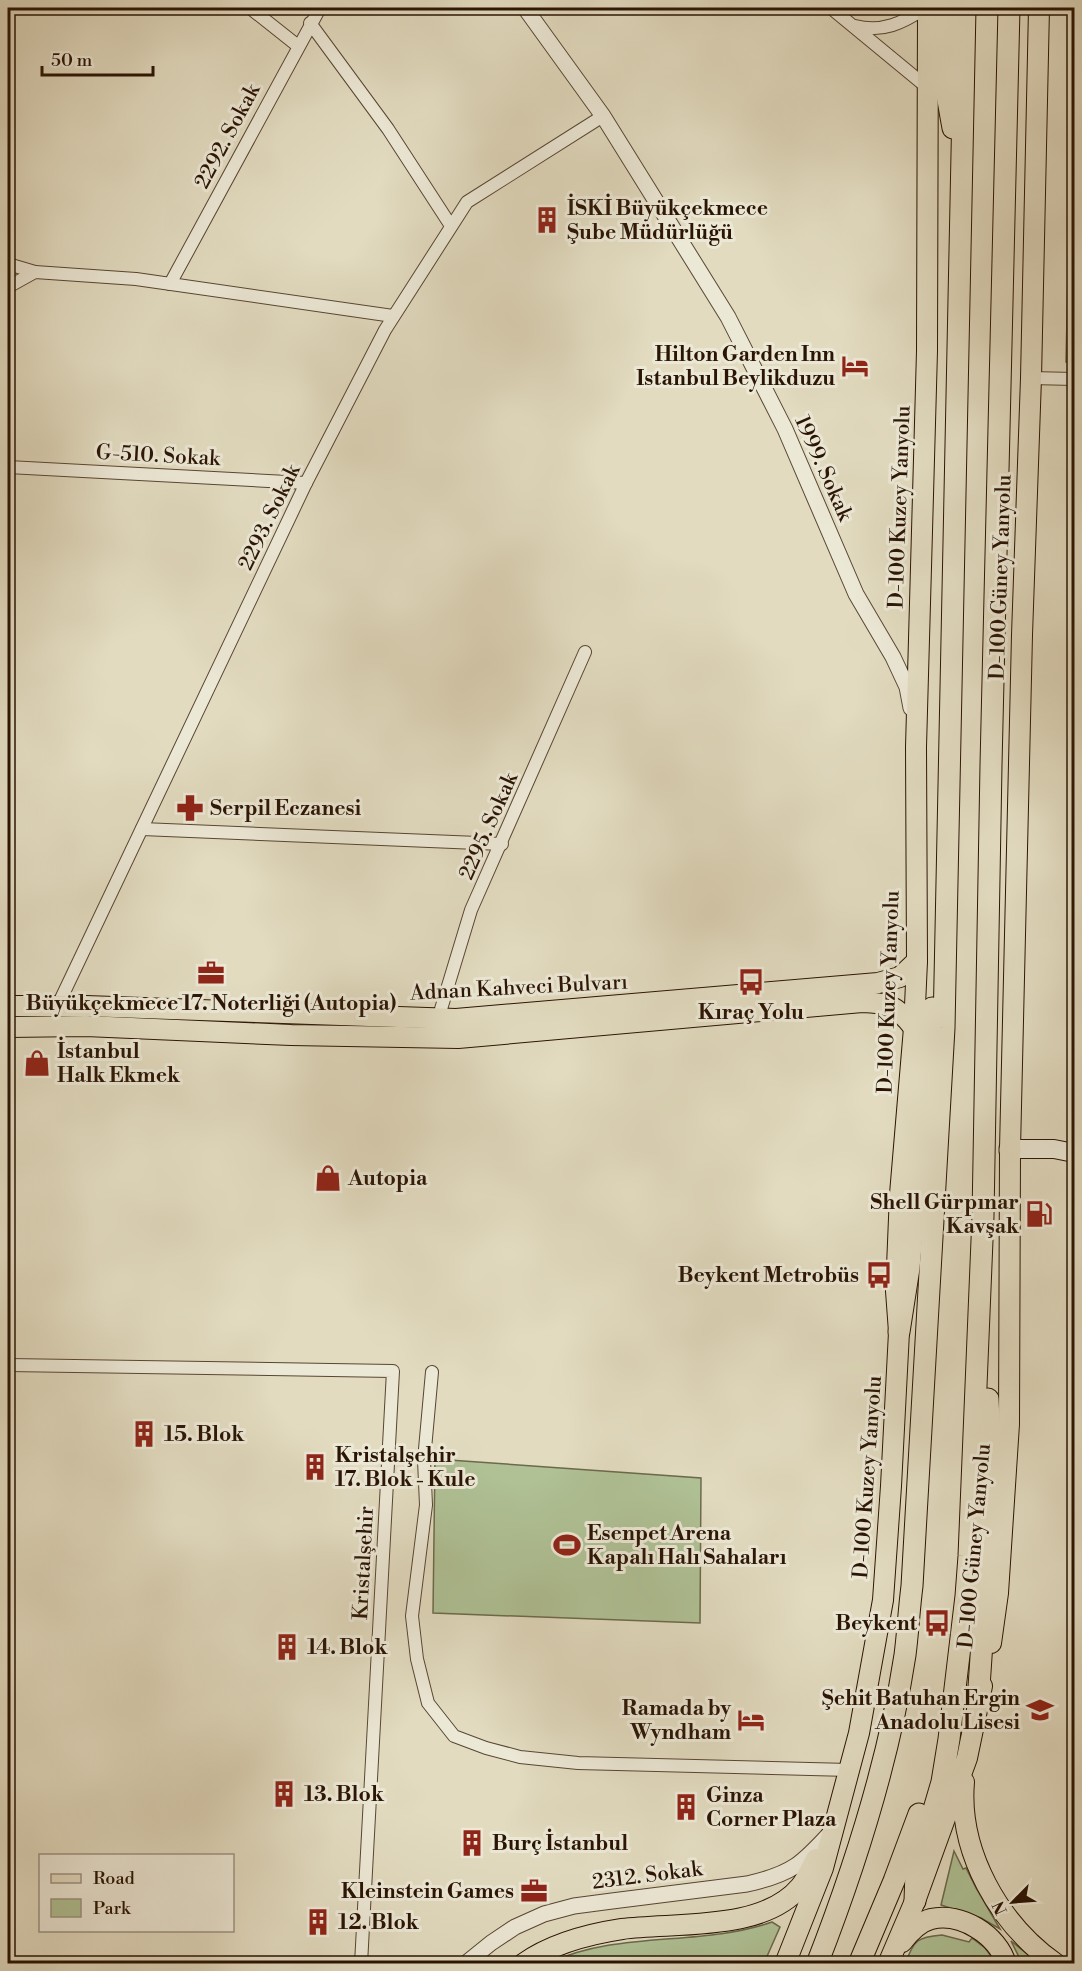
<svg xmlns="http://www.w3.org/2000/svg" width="1082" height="1971" font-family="'Libre Bodoni',serif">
<rect width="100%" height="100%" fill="#e2dbc0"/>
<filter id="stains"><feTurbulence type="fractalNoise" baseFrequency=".00333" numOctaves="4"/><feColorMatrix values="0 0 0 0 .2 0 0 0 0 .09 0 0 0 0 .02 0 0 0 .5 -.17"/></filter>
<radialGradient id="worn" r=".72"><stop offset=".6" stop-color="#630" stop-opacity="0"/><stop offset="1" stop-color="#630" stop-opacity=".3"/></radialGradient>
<!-- green -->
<g fill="#afc195" stroke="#6c6a4c" stroke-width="1.5">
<polygon points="1074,8 1074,362 1066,362"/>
<polygon points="435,1459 701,1478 700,1623 433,1613"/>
<polygon points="954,1851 963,1869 966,1868 976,1888 1000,1929 981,1918 941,1905"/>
<path d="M 772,1922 L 780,1927 L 764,1963 L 549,1963 C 619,1930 700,1947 772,1922 Z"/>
<path d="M 942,1935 L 969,1942 L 972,1938 L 985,1948 L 997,1964 L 905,1964 C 914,1940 917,1937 942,1935 Z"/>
<polygon points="1011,1941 1039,1963 1022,1963"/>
</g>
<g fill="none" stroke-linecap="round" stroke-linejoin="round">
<defs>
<g id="minor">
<polyline points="250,8 298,46"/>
<polyline points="831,8 928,88"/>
<polyline points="310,23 388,129 451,226"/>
<path d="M 855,26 C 882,33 903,23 925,8"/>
<polyline points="8,264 35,272"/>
<polyline points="170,284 320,8"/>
<polyline points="8,287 35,272 136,279 393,316"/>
<polyline points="1031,378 1074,379"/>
<polyline points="8,467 306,483"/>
<polyline points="142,829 502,844"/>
<polyline points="58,1005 306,483 385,330 467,202 603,116"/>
<polyline points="438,1019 471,910 585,652"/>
<polyline points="8,1365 393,1371 361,1964"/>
<polyline points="432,1372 424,1460 426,1505 412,1616 417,1659 428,1703 454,1736 486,1748 520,1757 578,1763 849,1770"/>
</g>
<g id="tertiary">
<polyline points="525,8 603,116 728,317 785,429 856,594 893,657 907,687 911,708"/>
<path d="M 465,1964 L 491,1943 L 515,1927 L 544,1914 L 574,1906 L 612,1901 L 747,1884 C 792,1874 802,1864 832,1831"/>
</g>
<polyline id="secondary" points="1010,1149 1054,1149 1074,1153"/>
<g id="primary">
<polyline points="8,1006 86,1006 456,1019 878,983 900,977 917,961"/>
<path d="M 8,1027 L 86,1026 L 291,1035 L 458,1038 L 862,1002 C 890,1003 897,1006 914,1028"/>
<polyline points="1010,1149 1022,635 1031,378 1039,8"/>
<polyline points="991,1643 998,1593 1009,1424 1010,1151"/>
<path d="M 964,1782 C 958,1852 999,1924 1056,1964"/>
<path d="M 902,1942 C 909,1933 919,1922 931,1919 C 961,1912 998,1935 1006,1964"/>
<path d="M 523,1964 C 551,1944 589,1934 622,1929 C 676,1922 762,1932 800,1887 C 807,1879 811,1868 816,1859"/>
<polyline points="785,1964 823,1868 859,1733 883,1600 891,1486 899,1332 896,1291 900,1194 914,1028 917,961 916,747 927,351 928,8"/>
<polyline points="888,1964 915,1901 967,1758 982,1686"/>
</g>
<g id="trunk">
<polyline points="945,8 946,89 953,128"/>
<polyline points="1010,1151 1010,1149"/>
<polyline points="899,1332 909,1268 932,1008"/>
<polyline points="978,1702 985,1597 989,1420 988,1399"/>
<polyline points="915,1901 916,1871 942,1782 949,1739 966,1596 969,1556 983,1216 991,765 1009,8"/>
<path d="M 817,1964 C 856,1864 889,1760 905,1655 C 908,1632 909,1609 912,1586 L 944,1028 L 965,8"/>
<polyline points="859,1964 894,1881 919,1814"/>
</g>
</defs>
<!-- minor casing -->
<use href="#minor" stroke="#584633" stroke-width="14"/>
<!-- tertiary casing -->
<use href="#tertiary" stroke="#584633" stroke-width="17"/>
<!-- secondary casing -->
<use href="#secondary" stroke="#2a1404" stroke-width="20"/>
<!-- primary casing -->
<use href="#primary" stroke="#2a1404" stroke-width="22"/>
<!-- trunk casing -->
<use href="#trunk" stroke="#2a1404" stroke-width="23"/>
<!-- minor -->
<use href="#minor" stroke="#ece8d6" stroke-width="12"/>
<!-- tertiary -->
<use href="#tertiary" stroke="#ece8d6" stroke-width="15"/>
<!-- secondary -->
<use href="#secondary" stroke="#ece8d6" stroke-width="18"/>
<!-- primary -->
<use href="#primary" stroke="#e2dbc0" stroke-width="20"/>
<!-- trunk -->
<use href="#trunk" stroke="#e2dbc0" stroke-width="21"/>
</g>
<!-- icons -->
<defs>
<symbol id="building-bare" viewBox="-9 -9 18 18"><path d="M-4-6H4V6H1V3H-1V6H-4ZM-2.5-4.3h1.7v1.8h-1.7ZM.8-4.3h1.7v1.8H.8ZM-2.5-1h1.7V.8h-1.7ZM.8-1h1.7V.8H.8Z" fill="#8f2418" stroke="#ece8d6" stroke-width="2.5" paint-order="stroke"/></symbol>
<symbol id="hotel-bare" viewBox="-9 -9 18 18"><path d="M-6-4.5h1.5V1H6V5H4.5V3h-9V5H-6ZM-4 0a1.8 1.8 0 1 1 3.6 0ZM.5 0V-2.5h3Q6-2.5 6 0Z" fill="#8f2418" stroke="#ece8d6" stroke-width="2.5" paint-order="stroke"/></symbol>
<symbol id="pharmacy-bare" viewBox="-9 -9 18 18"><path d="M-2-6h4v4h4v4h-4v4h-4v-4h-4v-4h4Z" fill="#8f2418" stroke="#ece8d6" stroke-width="2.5" paint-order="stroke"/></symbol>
<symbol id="office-bare" viewBox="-9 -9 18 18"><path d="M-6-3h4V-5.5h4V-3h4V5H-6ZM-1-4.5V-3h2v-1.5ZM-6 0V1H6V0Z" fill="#8f2418" stroke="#ece8d6" stroke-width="2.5" paint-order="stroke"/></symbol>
<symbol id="bus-bare" viewBox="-9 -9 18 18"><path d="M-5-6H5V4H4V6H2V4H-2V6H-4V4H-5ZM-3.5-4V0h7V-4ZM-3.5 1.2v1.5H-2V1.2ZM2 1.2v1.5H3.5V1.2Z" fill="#8f2418" stroke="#ece8d6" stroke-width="2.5" paint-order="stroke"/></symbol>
<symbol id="shop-bare" viewBox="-9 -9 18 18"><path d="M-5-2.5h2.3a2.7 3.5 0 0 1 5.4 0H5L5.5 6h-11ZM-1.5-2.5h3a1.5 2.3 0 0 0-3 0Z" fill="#8f2418" stroke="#ece8d6" stroke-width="2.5" paint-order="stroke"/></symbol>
<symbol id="fuel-bare" viewBox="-9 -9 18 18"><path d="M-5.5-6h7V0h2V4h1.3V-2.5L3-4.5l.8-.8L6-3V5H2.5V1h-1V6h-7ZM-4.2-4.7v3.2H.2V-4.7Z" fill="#8f2418" stroke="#ece8d6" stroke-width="2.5" paint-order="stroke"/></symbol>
<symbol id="stadium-bare" viewBox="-9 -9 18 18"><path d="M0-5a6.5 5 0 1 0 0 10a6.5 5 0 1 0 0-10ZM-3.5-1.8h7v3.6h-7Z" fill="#8f2418" stroke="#ece8d6" stroke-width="2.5" paint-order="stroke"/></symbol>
<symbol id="school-bare" viewBox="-9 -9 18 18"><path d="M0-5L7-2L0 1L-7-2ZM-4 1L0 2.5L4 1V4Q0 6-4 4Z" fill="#8f2418" stroke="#ece8d6" stroke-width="2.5" paint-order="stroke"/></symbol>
</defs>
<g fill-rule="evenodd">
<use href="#building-bare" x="528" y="201" width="38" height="38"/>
<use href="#hotel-bare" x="836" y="347" width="38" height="38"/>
<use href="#pharmacy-bare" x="171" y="789" width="38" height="38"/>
<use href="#office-bare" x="192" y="954" width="38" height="38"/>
<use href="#bus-bare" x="732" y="963" width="38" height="38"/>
<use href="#shop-bare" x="18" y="1044" width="38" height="38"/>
<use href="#shop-bare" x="309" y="1159" width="38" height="38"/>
<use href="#fuel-bare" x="1020" y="1195" width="38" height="38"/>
<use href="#bus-bare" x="860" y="1256" width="38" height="38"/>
<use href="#building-bare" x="125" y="1415" width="38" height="38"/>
<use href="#building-bare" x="296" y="1448" width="38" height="38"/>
<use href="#stadium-bare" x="548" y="1526" width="38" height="38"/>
<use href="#bus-bare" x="918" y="1604" width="38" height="38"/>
<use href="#building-bare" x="268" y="1628" width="38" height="38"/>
<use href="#school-bare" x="1021" y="1691" width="38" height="38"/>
<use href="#hotel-bare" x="732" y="1701" width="38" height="38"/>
<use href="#building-bare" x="265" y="1775" width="38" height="38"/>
<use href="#building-bare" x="667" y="1788" width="38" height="38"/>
<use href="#building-bare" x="453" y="1824" width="38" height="38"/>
<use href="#office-bare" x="515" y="1872" width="38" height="38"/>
<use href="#building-bare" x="299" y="1903" width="38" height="38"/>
</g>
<g text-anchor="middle" stroke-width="6" stroke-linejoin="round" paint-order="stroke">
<!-- street labels -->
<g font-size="21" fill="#2a1404" stroke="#ece8d6">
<text transform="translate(227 136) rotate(-62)" y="7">2292. Sokak</text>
<text transform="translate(158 455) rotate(3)" y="7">G-510. Sokak</text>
<text transform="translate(824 468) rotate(66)" y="7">1999. Sokak</text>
<text transform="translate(899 507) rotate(-88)" y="7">D-100 Kuzey Yanyolu</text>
<text transform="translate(269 517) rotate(-64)" y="7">2293. Sokak</text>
<text transform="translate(1000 577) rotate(-88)" y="7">D-100 Güney Yanyolu</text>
<text transform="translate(488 826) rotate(-66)" y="7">2295. Sokak</text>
<text transform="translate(519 987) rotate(-3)" y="7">Adnan Kahveci Bulvarı</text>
<text transform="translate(888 992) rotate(-88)" y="7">D-100 Kuzey Yanyolu</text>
<text transform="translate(867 1477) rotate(-86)" y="7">D-100 Kuzey Yanyolu</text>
<text transform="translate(974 1546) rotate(-85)" y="7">D-100 Güney Yanyolu</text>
<text transform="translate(363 1563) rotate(-87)" y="7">Kristalşehir</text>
<text transform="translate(647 1875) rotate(-7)" y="7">2312. Sokak</text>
</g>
<!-- poi labels -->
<g font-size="21" font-weight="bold" fill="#2a1404" stroke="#ece8d6" text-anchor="start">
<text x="567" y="215">İSKİ Büyükçekmece<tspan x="567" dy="24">Şube Müdürlüğü</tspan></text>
<text x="835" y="361" text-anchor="end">Hilton Garden Inn<tspan x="835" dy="24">Istanbul Beylikduzu</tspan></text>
<text x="210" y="815">Serpil Eczanesi</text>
<text x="211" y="1010" text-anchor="middle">Büyükçekmece 17. Noterliği (Autopia)</text>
<text x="751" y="1019" text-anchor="middle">Kıraç Yolu</text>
<text x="57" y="1058">İstanbul<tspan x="57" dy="24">Halk Ekmek</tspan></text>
<text x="348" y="1185">Autopia</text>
<text x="1019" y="1209" text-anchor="end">Shell Gürpınar<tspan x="1019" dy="24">Kavşak</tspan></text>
<text x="859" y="1282" text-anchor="end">Beykent Metrobüs</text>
<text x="164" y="1441">15. Blok</text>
<text x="335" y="1462">Kristalşehir<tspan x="335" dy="24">17. Blok - Kule</tspan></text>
<text x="587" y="1540">Esenpet Arena<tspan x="587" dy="24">Kapalı Halı Sahaları</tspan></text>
<text x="917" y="1630" text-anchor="end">Beykent</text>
<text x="307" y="1654">14. Blok</text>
<text x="1020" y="1705" text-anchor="end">Şehit Batuhan Ergin<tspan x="1020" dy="24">Anadolu Lisesi</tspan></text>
<text x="731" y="1715" text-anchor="end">Ramada by<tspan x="731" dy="24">Wyndham</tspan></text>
<text x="304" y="1801">13. Blok</text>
<text x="706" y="1802">Ginza<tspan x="706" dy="24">Corner Plaza</tspan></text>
<text x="492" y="1850">Burç İstanbul</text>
<text x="514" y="1898" text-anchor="end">Kleinstein Games</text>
<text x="338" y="1929">12. Blok</text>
</g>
</g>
<!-- margin -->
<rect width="1082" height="1971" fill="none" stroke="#e2dbc0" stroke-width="30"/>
<rect x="9" y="9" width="1064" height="1953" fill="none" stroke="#2a1404" stroke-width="3"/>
<rect x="15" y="15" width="1052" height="1941" fill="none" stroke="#2a1404" stroke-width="1.5"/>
<!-- legend -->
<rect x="39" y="1854" width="195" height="78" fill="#ece8d6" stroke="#9e9382" stroke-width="1.5"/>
<rect x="51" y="1874" width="30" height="9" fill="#e2dbc0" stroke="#9e9382" stroke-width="1.5"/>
<text x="93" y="1884" font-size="18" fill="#2a1404">Road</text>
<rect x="51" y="1899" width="30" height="18" fill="#afc195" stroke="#9e9382" stroke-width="1.5"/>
<text x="93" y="1914" font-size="18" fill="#2a1404">Park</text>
<!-- north arrow -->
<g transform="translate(1013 1902) rotate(245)" stroke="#ece8d6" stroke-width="4.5" paint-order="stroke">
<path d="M0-4.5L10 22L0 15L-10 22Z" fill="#2a1404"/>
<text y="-9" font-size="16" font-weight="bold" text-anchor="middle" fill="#2a1404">N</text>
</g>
<!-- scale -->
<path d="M42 66v9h111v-9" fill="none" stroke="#2a1404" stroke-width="3"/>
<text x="51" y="66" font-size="18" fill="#2a1404" stroke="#ece8d6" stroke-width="4.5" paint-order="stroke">50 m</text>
<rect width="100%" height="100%" filter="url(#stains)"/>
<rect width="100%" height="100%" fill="url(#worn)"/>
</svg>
